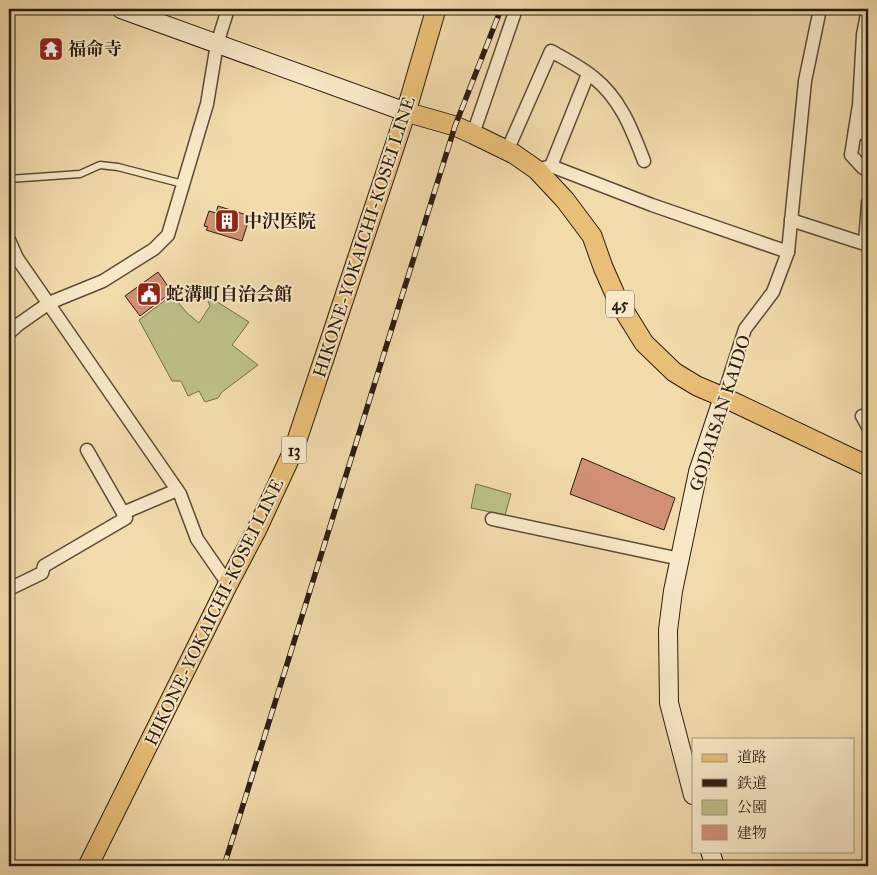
<svg xmlns="http://www.w3.org/2000/svg" width="877" height="875" font-family="'IM FELL Great Primer','Noto Serif JP',serif">
<rect width="100%" height="100%" fill="#f2dbab"/>
<filter id="stains"><feTurbulence type="fractalNoise" baseFrequency=".004" numOctaves="4"/><feColorMatrix values="0 0 0 0 .2 0 0 0 0 .09 0 0 0 0 .02 0 0 0 .5 -.17"/></filter>
<radialGradient id="worn" r=".72"><stop offset=".6" stop-color="#630" stop-opacity="0"/><stop offset="1" stop-color="#630" stop-opacity=".3"/></radialGradient>
<!-- green -->
<g fill="#bcc088" stroke="#736e4d">
<polygon points="172,295 187,313 199,323 210,306 208,301 211,298 249,322 232,345 258,365 222,392 218,398 205,402 199,391 188,396 181,381 172,381 139,320"/>
<polygon points="476,484 511,494 505,515 471,508"/>
</g>
<!-- building -->
<g fill="#d19075" stroke="#2a1d12">
<polygon points="218,206 250,216 242,241 206,230 208,227 204,226 209,211 216,213"/>
<polygon points="158,272 172,292 140,316 125,296"/>
<polygon points="582,458 675,498 664,530 570,494"/>
</g>
<g fill="none" stroke-linecap="round" stroke-linejoin="round">
<defs>
<polyline id="lane" points="9,179 80,174 100,165 118,167 183,184"/>
<g id="street">
<polyline points="868,9 863,35 859,105 851,155 862,167 868,171"/>
<polyline points="855,131 868,135"/>
<polyline points="473,134 516,9"/>
<path d="M 507,151 L 551,51 C 565,59 581,67 593,77 C 621,99 632,130 644,161"/>
<polyline points="551,166 588,74"/>
<polyline points="537,170 551,166 652,205 788,252"/>
<polyline points="791,220 868,245"/>
<polyline points="9,240 17,258 180,494 197,539 228,584"/>
<polyline points="865,243 868,203"/>
<polyline points="9,333 19,324 49,303 103,281 154,249 168,235 207,104 217,44 228,9"/>
<polyline points="723,397 745,329 773,292 788,252 805,81 820,9"/>
<polyline points="862,416 868,427"/>
<polyline points="123,513 177,490"/>
<polyline points="492,519 680,559"/>
<polyline points="9,589 42,573 44,566 126,518 87,450"/>
</g>
<g id="secondary">
<polyline points="121,9 406,112"/>
<polyline points="693,795 669,703 668,630 673,591 698,472 723,397"/>
<polyline points="710,851 715,866"/>
</g>
<g id="primary">
<polyline points="406,112 455,126 473,134 514,154 537,170 565,200 592,236 603,267 618,301 644,343 674,372 697,386 723,397 868,466"/>
<polyline points="88,866 228,584 257,529 294,449 406,112 436,9"/>
</g>
</defs>
<!-- lane casing -->
<use href="#lane" stroke="#5c4c38" stroke-width="9"/>
<!-- street casing -->
<use href="#street" stroke="#5c4c38" stroke-width="15"/>
<!-- secondary casing -->
<use href="#secondary" stroke="#2a1d12" stroke-width="20"/>
<!-- primary casing -->
<use href="#primary" stroke="#2a1d12" stroke-width="21"/>
<!-- lane -->
<use href="#lane" stroke="#f7e8c8" stroke-width="6"/>
<!-- street -->
<use href="#street" stroke="#f7e8c8" stroke-width="12"/>
<!-- secondary -->
<use href="#secondary" stroke="#f7e8c8" stroke-width="18"/>
<!-- primary -->
<use href="#primary" stroke="#e9be76" stroke-width="19"/>
<defs>
<polyline id="rail" points="224,866 455,126 501,9"/>
</defs>
<!-- rail casing -->
<use href="#rail" stroke="#2a1d12" stroke-width="5.5"/>
<!-- rail -->
<use href="#rail" stroke="#f7e8c8" stroke-width="4" stroke-dasharray="11" stroke-linecap="butt"/>
</g>
<!-- icons -->
<defs>
<symbol id="temple-square" viewBox="-11 -11 22 22"><rect x="-9" y="-9" width="18" height="18" rx="4" fill="#8f2418" stroke="#f7e8c8"/><path d="M0-6L5-2H3V0L6.5 2.5H4V6H1.5V3h-3V6H-4V2.5H-6.5L-3 0V-2H-5Z" fill="#fff"/></symbol>
<symbol id="building-square" viewBox="-11 -11 22 22"><rect x="-9" y="-9" width="18" height="18" rx="4" fill="#8f2418" stroke="#f7e8c8"/><path d="M-4-6H4V6H1V3H-1V6H-4ZM-2.5-4.3h1.7v1.8h-1.7ZM.8-4.3h1.7v1.8H.8ZM-2.5-1h1.7V.8h-1.7ZM.8-1h1.7V.8H.8Z" fill="#fff"/></symbol>
<symbol id="civic-square" viewBox="-11 -11 22 22"><rect x="-9" y="-9" width="18" height="18" rx="4" fill="#8f2418" stroke="#f7e8c8"/><path d="M-.6-6.5H3V-4.5H.6V-3L4-1V1h2V6H-6V1h2V-1L-.6-3ZM-1.2 2.5V6h2.4V2.5Z" fill="#fff"/></symbol>
</defs>
<g fill-rule="evenodd">
<use href="#temple-square" x="37" y="35" width="28" height="28"/>
<use href="#building-square" x="213" y="207" width="28" height="28"/>
<use href="#civic-square" x="135" y="280" width="28" height="28"/>
</g>
<g text-anchor="middle" stroke-width="4" stroke-linejoin="round" paint-order="stroke">
<!-- shield labels -->
<g fill="#f7e8c8" stroke="#685a49" stroke-width="1">
<rect x="606" y="290.5" width="28" height="27" rx="4"/>
<rect x="281.5" y="436.5" width="25" height="27" rx="4"/>
</g>
<g font-size="16" font-weight="bold" fill="#2a1d12">
<text x="620" y="310">45</text>
<text x="294" y="456">13</text>
</g>
<!-- poi labels -->
<g font-size="18" font-weight="bold" fill="#2a1d12" stroke="#f7e8c8" text-anchor="start">
<text x="68" y="55">福命寺</text>
<text x="244" y="227">中沢医院</text>
<text x="166" y="300">蛇溝町自治会館</text>
</g>
<!-- street labels -->
<g font-size="18" fill="#2a1d12" stroke="#f7e8c8">
<text transform="translate(364 237) rotate(-72)" y="6">HIKONE-YOKAICHI-KOSEI LINE</text>
<text transform="translate(720 413) rotate(-72)" y="6">GODAISAN KAIDO</text>
<text transform="translate(214 612) rotate(-64)" y="6">HIKONE-YOKAICHI-KOSEI LINE</text>
</g>
</g>
<!-- margin -->
<rect width="877" height="875" fill="none" stroke="#f2dbab" stroke-width="30"/>
<rect x="10" y="10" width="857" height="855" fill="none" stroke="#2a1d12" stroke-width="2.5"/>
<rect x="15" y="15" width="847" height="845" fill="none" stroke="#2a1d12"/>
<!-- legend -->
<rect x="692" y="738" width="162" height="115" fill="#f7e8c8" stroke="#a5977f"/>
<rect x="702" y="754" width="25" height="8" fill="#e9be76" stroke="#a5977f"/>
<text x="737" y="762" font-size="15" fill="#2a1d12">道路</text>
<rect x="702" y="779" width="25" height="8" fill="#2a1d12" stroke="#a5977f"/>
<text x="737" y="788" font-size="15" fill="#2a1d12">鉄道</text>
<rect x="702" y="800" width="25" height="15" fill="#bcc088" stroke="#a5977f"/>
<text x="737" y="812" font-size="15" fill="#2a1d12">公園</text>
<rect x="702" y="825" width="25" height="15" fill="#d19075" stroke="#a5977f"/>
<text x="737" y="838" font-size="15" fill="#2a1d12">建物</text>
<rect width="100%" height="100%" filter="url(#stains)"/>
<rect width="100%" height="100%" fill="url(#worn)"/>
</svg>
